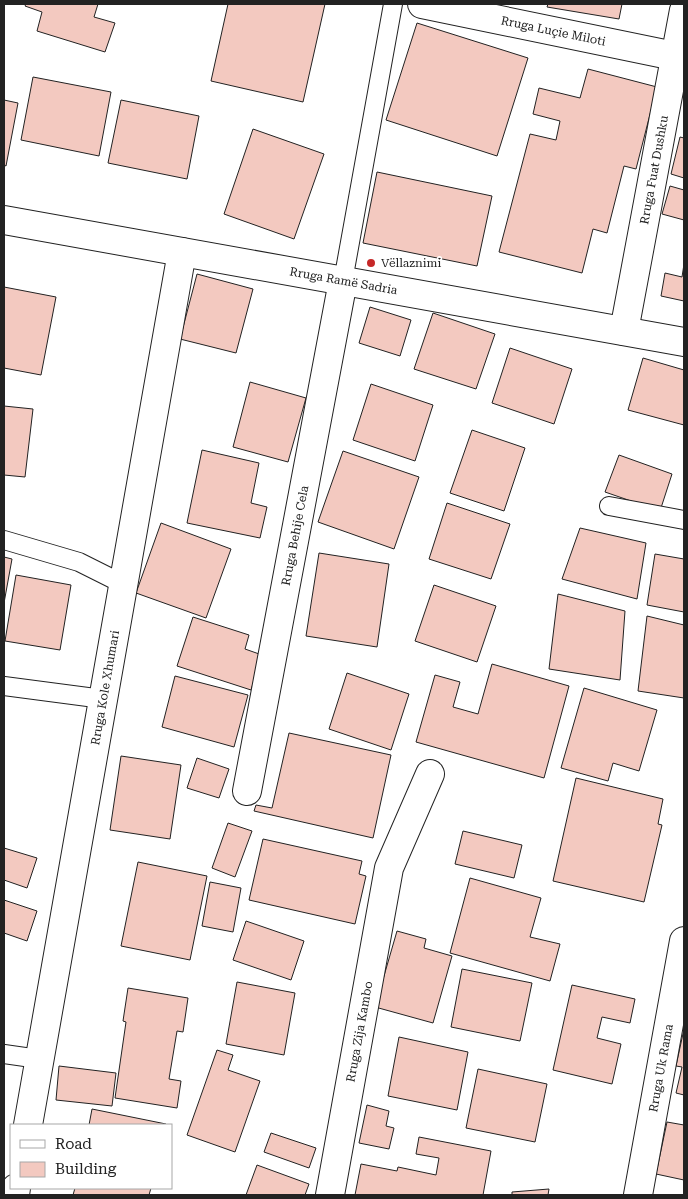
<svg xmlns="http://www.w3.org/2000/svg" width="688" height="1199" font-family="'Roboto Serif',serif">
<rect width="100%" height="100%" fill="#fff"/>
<!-- building -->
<g fill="#f3c9c0" stroke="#222">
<polygon points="26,4 98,4 94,17 115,23 105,52 37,31 42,12 25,6"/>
<polygon points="228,4 325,4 303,102 211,81"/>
<polygon points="548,4 622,4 619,19 547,7"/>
<polygon points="417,23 528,58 497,156 386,120"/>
<polygon points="588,69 657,87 636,169 624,166 607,233 593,229 582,273 499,252 530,134 556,140 560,121 533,114 539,88 580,98"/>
<polygon points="33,77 111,92 99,156 21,140"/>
<polygon points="4,100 18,103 6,166 4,165"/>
<polygon points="121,100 199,116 187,179 108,163"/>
<polygon points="253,129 324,154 294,239 224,214"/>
<polygon points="680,137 684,138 684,178 671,174"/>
<polygon points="377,172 492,196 477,266 363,243"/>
<polygon points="670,186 684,190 684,220 662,214"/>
<polygon points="684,264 684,301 661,296 665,273 682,277"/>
<polygon points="197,274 253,289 236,353 180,339"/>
<polygon points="4,287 56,297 41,375 4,368"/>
<polygon points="370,307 411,320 400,356 359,343"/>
<polygon points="433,313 495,334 476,389 414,369"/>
<polygon points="510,348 572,369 554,424 492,403"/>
<polygon points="643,358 684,370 684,425 628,410"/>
<polygon points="250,382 306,398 288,462 233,447"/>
<polygon points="371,384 433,405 415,461 353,440"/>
<polygon points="4,406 33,409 25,477 4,475"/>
<polygon points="472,430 525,448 504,511 450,493"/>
<polygon points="202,450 259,463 251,503 267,507 260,538 187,523"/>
<polygon points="343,451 419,477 394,549 318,522"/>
<polygon points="619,455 672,474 660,511 605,492"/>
<polygon points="447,503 510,524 491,579 429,559"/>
<polygon points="161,523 231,549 206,618 136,593"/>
<polygon points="580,528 646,543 637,599 562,579"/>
<polygon points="319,553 389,564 377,647 306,636"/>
<polygon points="655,554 684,559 684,612 647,605"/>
<polygon points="4,557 12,559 4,603"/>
<polygon points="16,575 71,585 60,650 5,641"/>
<polygon points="434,585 496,606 477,662 415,641"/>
<polygon points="558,594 625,611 620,680 549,669"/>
<polygon points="647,616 684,625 684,698 638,691"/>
<polygon points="193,617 249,635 245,649 262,655 251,690 177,666"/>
<polygon points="492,664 569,686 544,778 416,742 435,675 460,682 453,707 478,714"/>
<polygon points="347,673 409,694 391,750 329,729"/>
<polygon points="175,676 248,695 234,747 162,727"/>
<polygon points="584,688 657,710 639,771 613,763 608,781 561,768"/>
<polygon points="289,733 391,755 373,838 254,811 256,805 272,808"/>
<polygon points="121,756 181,765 170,839 110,830"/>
<polygon points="197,758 229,769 219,798 187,788"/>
<polygon points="576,778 663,799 658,824 662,825 644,902 553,881"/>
<polygon points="228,823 252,831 235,877 212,868"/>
<polygon points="463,831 522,845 514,878 455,864"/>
<polygon points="263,839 362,861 359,874 366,876 355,924 249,900"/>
<polygon points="4,848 37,858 27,888 4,880"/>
<polygon points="138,862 207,876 190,960 121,946"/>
<polygon points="470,878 541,898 530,937 560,944 550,981 450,953"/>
<polygon points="210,882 241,888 233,932 202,926"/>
<polygon points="4,900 37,911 27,941 4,933"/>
<polygon points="246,921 304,941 291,980 233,960"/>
<polygon points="397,931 426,939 424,948 452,956 433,1023 375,1007"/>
<polygon points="462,969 532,983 520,1041 451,1027"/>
<polygon points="237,982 295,993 284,1055 226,1044"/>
<polygon points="572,985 635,999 630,1023 602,1017 597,1038 621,1044 612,1084 553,1070"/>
<polygon points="128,988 188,998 183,1032 177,1031 169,1079 181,1081 177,1108 115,1098 126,1022 123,1021"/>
<polygon points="684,1029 684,1095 676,1093 682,1067 676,1066"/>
<polygon points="399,1037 468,1052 457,1110 388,1096"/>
<polygon points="217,1050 233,1055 228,1070 260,1081 235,1152 187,1135"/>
<polygon points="59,1066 116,1073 112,1106 56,1100"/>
<polygon points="478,1069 547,1084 535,1142 466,1128"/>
<polygon points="367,1105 389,1111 386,1126 394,1128 389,1149 359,1143"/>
<polygon points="92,1109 166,1124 166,1125 89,1125"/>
<polygon points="667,1122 684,1125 684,1180 656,1174"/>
<polygon points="271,1133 316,1148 309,1168 264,1152"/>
<polygon points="419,1137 491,1151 483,1195 355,1195 361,1164 397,1171 398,1167 436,1175 439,1158 416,1154"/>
<polygon points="257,1165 309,1184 305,1195 246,1195"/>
<polygon points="75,1188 151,1188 149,1195 73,1195"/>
<polygon points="549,1189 548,1195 512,1195 512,1192"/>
</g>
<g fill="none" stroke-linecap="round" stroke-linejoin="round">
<defs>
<g id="lane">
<polyline points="343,281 393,4"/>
<polyline points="609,506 684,520"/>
<polyline points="4,540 79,562 123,584"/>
<polyline points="4,686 103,699"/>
<polyline points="4,1054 39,1059"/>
</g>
<g id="street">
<path id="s1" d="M 624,331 L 684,10"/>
<path id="s2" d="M 247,791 L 343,281"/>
<path id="s3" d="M 28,1125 L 182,252"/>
<polyline points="15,1195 16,1188"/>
<path id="s4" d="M 330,1195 L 389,868 L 430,774"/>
<path id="s5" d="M 638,1195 L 684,941"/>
</g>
<g id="secondary">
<path id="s6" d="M 422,4 L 684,58"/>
<path id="s7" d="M 4,220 L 684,342"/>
</g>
</defs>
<!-- lane casing -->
<use href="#lane" stroke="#222" stroke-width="20"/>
<!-- street casing -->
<use href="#street" stroke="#222" stroke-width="30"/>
<!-- secondary casing -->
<use href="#secondary" stroke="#222" stroke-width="30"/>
<!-- lane -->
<use href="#lane" stroke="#fff" stroke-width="18"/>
<!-- street -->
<use href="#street" stroke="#fff" stroke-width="28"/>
<!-- secondary -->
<use href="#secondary" stroke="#fff" stroke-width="28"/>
</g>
<!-- markers -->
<circle fill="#c62828" stroke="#fff" stroke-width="2" cx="371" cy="263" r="5"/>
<g text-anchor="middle" stroke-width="4" stroke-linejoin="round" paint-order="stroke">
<!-- street labels -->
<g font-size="12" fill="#222" stroke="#fff">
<text dy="4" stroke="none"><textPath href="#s6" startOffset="134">Rruga Luçie Miloti</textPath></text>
<text dy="4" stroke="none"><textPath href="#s1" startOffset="164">Rruga Fuat Dushku</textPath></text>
<text dy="4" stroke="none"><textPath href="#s7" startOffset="345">Rruga Ramë Sadria</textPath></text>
<text dy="4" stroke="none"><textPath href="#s2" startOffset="260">Rruga Behije Cela</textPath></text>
<text dy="4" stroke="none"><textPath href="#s3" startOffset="444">Rruga Kole Xhumari</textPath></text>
<text dy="4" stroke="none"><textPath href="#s4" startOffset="166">Rruga Zija Kambo</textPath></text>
<text dy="4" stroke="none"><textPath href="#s5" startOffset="129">Rruga Uk Rama</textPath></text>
</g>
<!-- poi labels -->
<g font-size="12" fill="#222" stroke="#fff" text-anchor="start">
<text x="381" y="267">Vëllaznimi</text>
</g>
</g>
<!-- border -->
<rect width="688" height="1199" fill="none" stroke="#222222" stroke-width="10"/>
<!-- legend -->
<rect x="10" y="1124" width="162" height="65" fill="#ffffff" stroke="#a7a7a7"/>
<rect x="20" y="1140" width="25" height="8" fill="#ffffff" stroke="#a7a7a7"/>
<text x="55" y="1149" font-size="15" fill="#222222">Road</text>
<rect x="20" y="1162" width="25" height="15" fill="#f3c9c0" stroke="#a7a7a7"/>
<text x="55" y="1174" font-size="15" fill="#222222">Building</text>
</svg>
